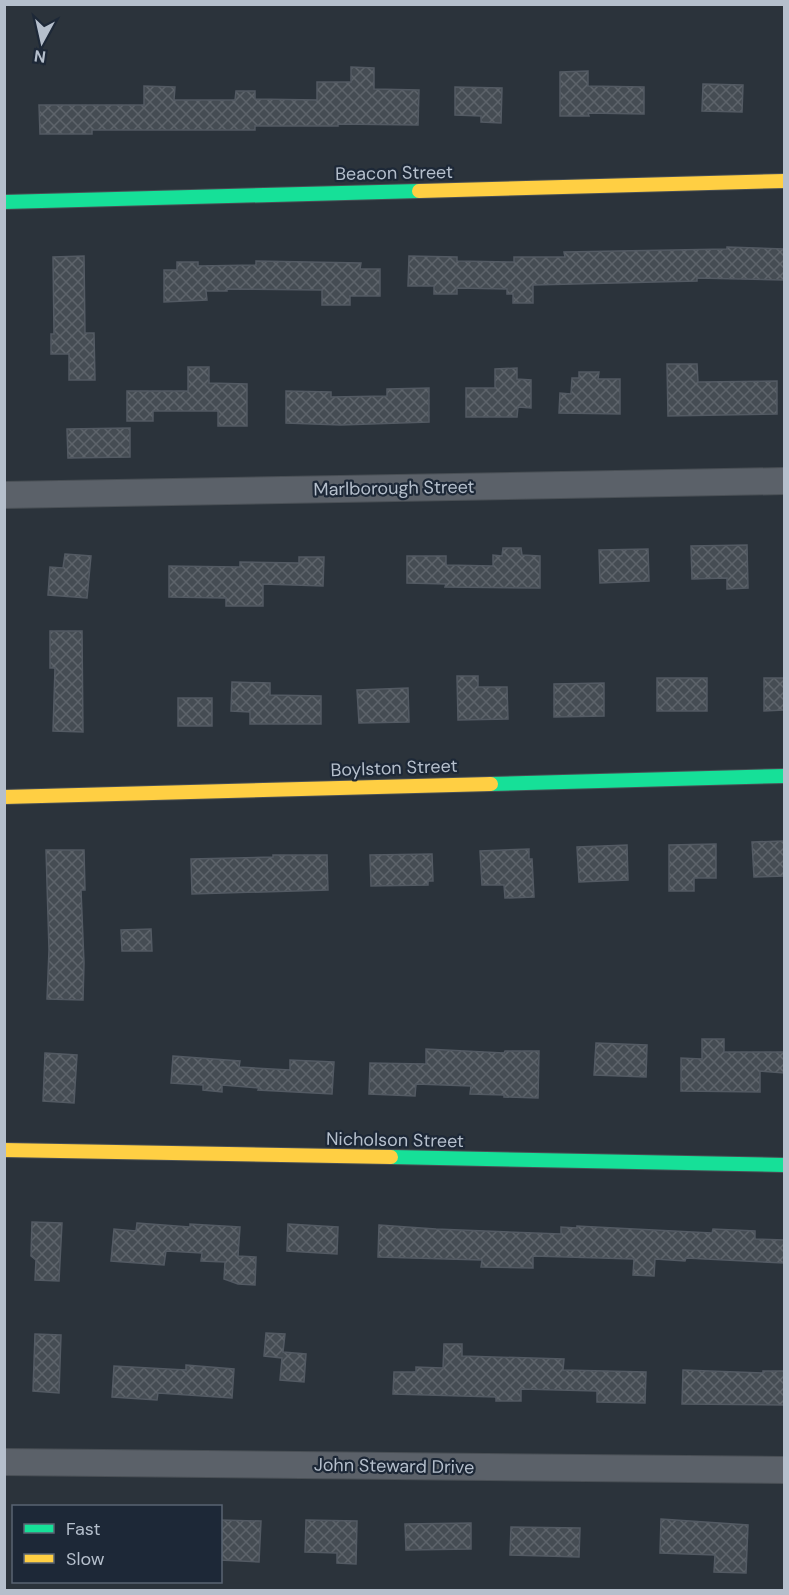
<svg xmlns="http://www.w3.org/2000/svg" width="789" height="1595" font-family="'DM Sans',sans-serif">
<defs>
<pattern id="building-cross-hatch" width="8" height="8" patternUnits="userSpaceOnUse" patternTransform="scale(1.5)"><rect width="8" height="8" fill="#454c53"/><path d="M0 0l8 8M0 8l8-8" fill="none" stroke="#5e646b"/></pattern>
</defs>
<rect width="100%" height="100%" fill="#2b333b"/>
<!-- building -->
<g fill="url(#building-cross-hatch)" stroke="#535a63" stroke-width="1.5">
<polygon points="351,67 374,68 374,89 419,90 418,125 338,124 338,126 255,126 255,130 92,130 92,134 40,134 39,105 144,105 144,86 175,87 174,100 235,100 236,91 255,91 255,99 317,100 317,82 351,82"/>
<polygon points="588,71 588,86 644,87 644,114 588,113 589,116 560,116 560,72"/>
<polygon points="703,84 743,85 742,112 702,111"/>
<polygon points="455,87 502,88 501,123 481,122 481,116 455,115"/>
<polygon points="727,247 784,249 784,280 697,278 697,281 533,285 533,303 513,303 513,294 507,294 507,289 457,288 457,294 434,294 434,286 408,286 409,256 457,257 457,261 514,262 514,257 565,257 564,252 727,249"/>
<polygon points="84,256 85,333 94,333 95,380 69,380 69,354 51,354 51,334 54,334 53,257"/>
<polygon points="256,261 361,263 360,269 380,269 380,296 350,296 350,305 322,305 322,290 227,289 227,291 206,291 207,300 164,302 164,270 177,270 177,262 198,262 198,266 256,265"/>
<polygon points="667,364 697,364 698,382 777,381 777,414 668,416"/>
<polygon points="188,367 209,367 209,383 247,384 247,426 218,426 218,411 153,411 153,421 127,421 127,391 188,391"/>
<polygon points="517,368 517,379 531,380 531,408 518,407 517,417 466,417 466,388 495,388 495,369"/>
<polygon points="579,372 599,372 598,379 620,379 620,414 559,413 560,393 571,394 572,378 579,378"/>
<polygon points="429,388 429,422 341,425 286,423 286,391 331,392 331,397 387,396 387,389"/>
<polygon points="130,428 130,457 68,458 67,429"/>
<polygon points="747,545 748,588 727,589 727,578 692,579 691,546"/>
<polygon points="503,548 521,548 522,555 540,556 540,588 445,587 446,584 407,583 407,556 446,556 446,565 493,566 493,555 502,556"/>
<polygon points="648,549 649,581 600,583 599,550"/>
<polygon points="65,554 91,556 87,598 48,595 50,567 63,568"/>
<polygon points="299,557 324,557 323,586 263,584 263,606 226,606 226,598 169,597 169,566 240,567 240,562 299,563"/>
<polygon points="50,631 82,631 83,732 53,731 55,668 50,668"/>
<polygon points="457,676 478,676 478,687 507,687 508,719 458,720"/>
<rect x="657" y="678" width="50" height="33"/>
<polygon points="764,678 784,678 784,710 764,711"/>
<polygon points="232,682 270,683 270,695 321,696 321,724 250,724 250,712 231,711"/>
<polygon points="604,683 604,716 554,717 554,684"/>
<polygon points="408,688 409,722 359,723 357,690"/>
<rect x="178" y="698" width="34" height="28"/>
<polygon points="784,841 784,876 754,877 752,842"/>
<polygon points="716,844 716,878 694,878 694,891 669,891 669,845"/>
<polygon points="627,845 628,880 579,882 577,847"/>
<polygon points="529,849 529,859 532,859 534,897 505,898 504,885 482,885 480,851"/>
<polygon points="46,850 84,850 85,890 81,890 84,963 83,1000 47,999 49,950"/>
<polygon points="432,854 433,881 428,881 428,885 371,886 370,855"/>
<polygon points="273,855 327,855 328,890 192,894 191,859 273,857"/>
<polygon points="151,929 152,951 122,951 121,930"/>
<polygon points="702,1039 724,1039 724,1052 784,1052 784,1073 760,1071 760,1092 681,1091 681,1058 702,1059"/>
<polygon points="596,1043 647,1045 646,1077 594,1075"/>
<polygon points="426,1049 504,1053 505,1051 539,1051 538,1098 504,1097 504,1095 470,1094 471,1086 416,1084 415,1096 369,1094 370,1063 426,1064"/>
<polygon points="45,1053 77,1055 74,1103 43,1101"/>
<polygon points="173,1056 240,1061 239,1067 290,1070 290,1060 334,1062 332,1094 258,1090 259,1088 222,1085 222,1092 203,1090 203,1085 171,1083"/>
<polygon points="32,1222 62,1223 59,1281 35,1280 36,1260 31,1256"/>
<polygon points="137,1223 190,1227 190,1224 240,1227 238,1256 256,1257 255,1285 238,1284 224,1279 225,1262 201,1261 202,1253 166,1251 164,1265 111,1261 114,1229 136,1231"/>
<polygon points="288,1224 338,1227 337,1254 287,1251"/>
<polygon points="379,1225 436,1229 561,1234 561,1227 577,1228 577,1226 712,1233 713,1229 755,1231 755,1239 784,1240 784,1263 686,1258 685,1261 655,1259 654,1276 633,1275 634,1259 533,1256 533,1268 481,1267 482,1260 378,1257"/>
<polygon points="266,1333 285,1334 283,1352 306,1354 304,1382 280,1380 282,1358 264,1356"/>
<polygon points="35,1334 61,1335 59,1393 33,1391"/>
<polygon points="444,1344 462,1344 462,1356 564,1359 563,1370 646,1372 645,1403 597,1402 597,1391 521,1389 521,1401 496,1401 496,1397 393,1394 394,1372 416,1372 416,1367 443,1368"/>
<polygon points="186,1365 234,1369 232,1398 158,1393 157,1400 112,1397 114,1366 186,1370"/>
<polygon points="683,1370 763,1373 763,1371 784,1371 784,1405 682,1404"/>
<polygon points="661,1519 748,1525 746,1573 714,1572 715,1555 660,1553"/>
<polygon points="220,1520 261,1521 259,1562 220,1560"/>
<polygon points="306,1520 357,1521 356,1564 337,1563 337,1553 305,1552"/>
<polygon points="471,1523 471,1549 406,1550 405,1524"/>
<polygon points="511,1527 580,1528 579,1557 510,1555"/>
</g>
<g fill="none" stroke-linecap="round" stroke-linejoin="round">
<defs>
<g id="street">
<polyline points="4,495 784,481"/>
<polyline points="4,1462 784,1470"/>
</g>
<g id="fast">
<polyline points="4,202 419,191"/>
<polyline points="491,784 784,776"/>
<polyline points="391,1157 784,1165"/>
</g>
<g id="slow">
<polyline points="419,191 784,181"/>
<polyline points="4,797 491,784"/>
<polyline points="4,1150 391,1157"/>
</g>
</defs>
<!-- street casing -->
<use href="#street" stroke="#494f55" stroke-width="28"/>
<!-- fast casing -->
<use href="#fast" stroke="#494f55" stroke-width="16"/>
<!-- slow casing -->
<use href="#slow" stroke="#494f55" stroke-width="16"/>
<!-- street -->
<use href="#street" stroke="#5b6169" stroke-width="26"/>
<!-- fast -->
<use href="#fast" stroke="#16e098" stroke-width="14"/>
<!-- slow -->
<use href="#slow" stroke="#ffcf43" stroke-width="14"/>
</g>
<g text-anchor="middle" stroke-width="4.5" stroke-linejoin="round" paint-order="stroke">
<!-- street labels -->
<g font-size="18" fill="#b5bfcc" stroke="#1d2837">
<text transform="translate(394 173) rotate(-1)" y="6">Beacon Street</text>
<text transform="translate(394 488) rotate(-1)" y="6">Marlborough Street</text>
<text transform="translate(394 768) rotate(-2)" y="6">Boylston Street</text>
<text transform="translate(395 1140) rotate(1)" y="6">Nicholson Street</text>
<text transform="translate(394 1466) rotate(1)" y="6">John Steward Drive</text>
</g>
</g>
<!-- border -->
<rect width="789" height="1595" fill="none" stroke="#b5bfcc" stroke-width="12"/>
<!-- legend -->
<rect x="12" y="1505" width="210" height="78" fill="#1d2837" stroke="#5a6473" stroke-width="1.5"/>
<rect x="24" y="1524" width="30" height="9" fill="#16e098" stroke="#5a6473" stroke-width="1.5"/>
<text x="66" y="1535" font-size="18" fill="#b5bfcc">Fast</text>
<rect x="24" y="1554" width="30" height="9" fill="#ffcf43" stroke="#5a6473" stroke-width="1.5"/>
<text x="66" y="1565" font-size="18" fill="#b5bfcc">Slow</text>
<!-- north arrow -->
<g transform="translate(42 42) rotate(188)" stroke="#1d2837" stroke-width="4.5" paint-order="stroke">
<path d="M0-4.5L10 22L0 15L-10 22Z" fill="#b5bfcc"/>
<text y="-9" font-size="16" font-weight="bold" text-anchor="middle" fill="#b5bfcc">N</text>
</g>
</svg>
